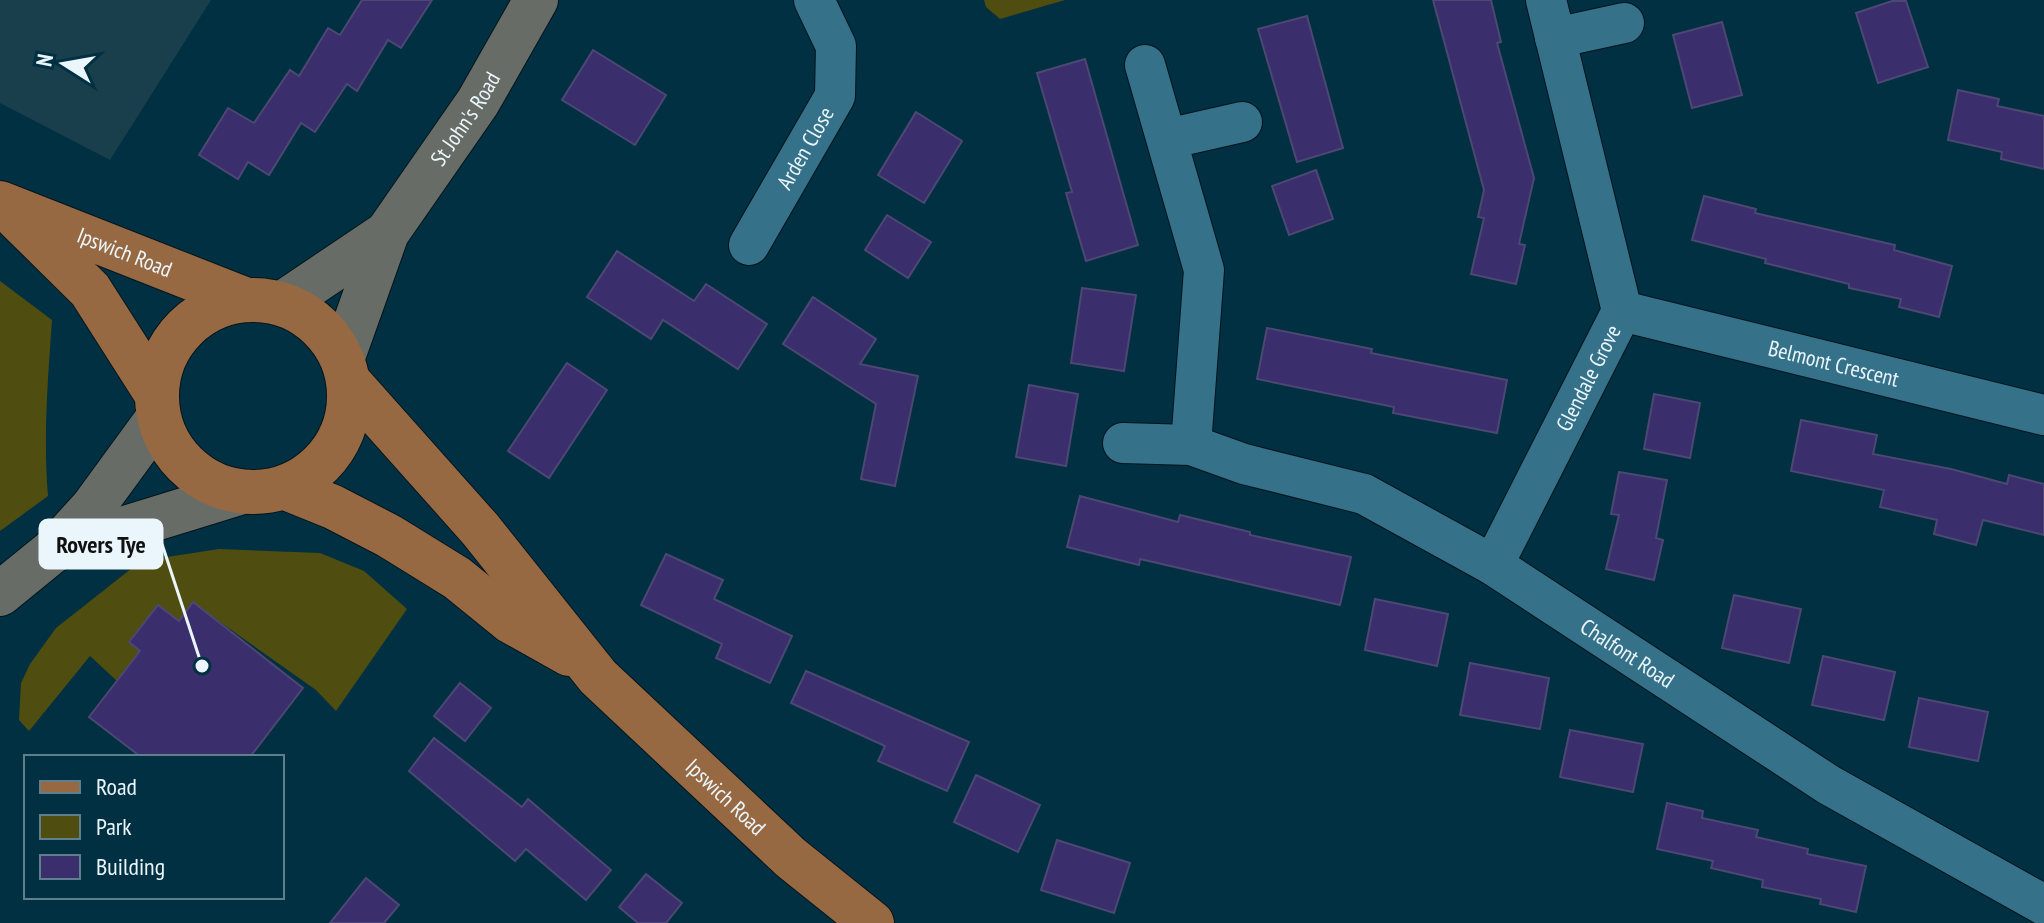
<svg xmlns="http://www.w3.org/2000/svg" width="2044" height="923" font-family="'PT Sans Narrow',sans-serif">
<rect width="100%" height="100%" fill="#003041"/>
<!-- built -->
<polygon fill="#193e4c" points="0,0 211,0 110,160 0,103"/>
<!-- green -->
<g fill="#4f4e10">
<polygon points="984,0 1065,0 1000,19 986,7"/>
<path d="M 0,281 L 52,320 C 48,378 43,437 48,496 L 0,531 Z"/>
<polygon points="219,549 320,553 364,571 407,609 336,711 316,690 193,603 179,621 158,605 129,642 140,651 117,681 90,656 29,731 19,720 21,683 30,664 56,628 141,561"/>
</g>
<!-- building -->
<g fill="#3a2f6c" stroke="#4c4773" stroke-width="2">
<polygon points="362,0 432,0 401,48 388,40 357,91 347,84 315,132 301,123 269,175 248,162 238,179 199,155 228,108 254,123 290,70 299,76 328,28 340,35"/>
<polygon points="1433,0 1491,0 1501,42 1497,43 1534,178 1519,244 1525,245 1516,284 1471,274 1484,218 1478,217 1484,190"/>
<polygon points="1892,1 1906,1 1928,67 1878,83 1856,13"/>
<polygon points="1307,16 1343,148 1297,162 1258,29"/>
<polygon points="1722,22 1742,95 1692,108 1673,35"/>
<polygon points="593,50 666,95 635,145 562,100"/>
<polygon points="1085,59 1138,245 1086,261 1066,193 1072,192 1037,73"/>
<polygon points="1958,90 1999,99 1997,106 2044,116 2044,169 2001,159 2002,152 1948,140"/>
<polygon points="916,112 962,141 924,203 878,175"/>
<polygon points="1316,170 1333,219 1289,235 1272,186"/>
<polygon points="1704,196 1756,209 1755,213 1895,245 1894,250 1952,266 1939,317 1899,307 1901,299 1849,288 1849,284 1765,263 1766,259 1692,240"/>
<polygon points="887,215 931,242 908,278 865,250"/>
<polygon points="617,251 694,301 706,284 767,324 738,369 663,320 651,339 587,297"/>
<polygon points="1082,288 1136,295 1124,371 1071,363"/>
<polygon points="813,297 876,339 860,364 918,376 895,486 861,479 876,404 783,344"/>
<polygon points="1267,328 1372,349 1371,353 1507,380 1497,433 1393,413 1394,407 1257,379"/>
<polygon points="567,363 607,390 549,478 508,451"/>
<polygon points="1029,385 1078,394 1066,466 1016,457"/>
<polygon points="1654,394 1700,403 1690,458 1644,449"/>
<polygon points="1801,420 1877,435 1873,454 1951,469 2007,484 2009,475 2044,484 2044,535 1983,520 1976,545 1934,534 1937,520 1880,507 1884,490 1791,471"/>
<polygon points="1619,472 1667,480 1656,538 1663,540 1654,580 1606,569 1619,515 1611,514"/>
<polygon points="1080,496 1178,522 1180,515 1250,532 1250,535 1351,557 1340,605 1140,559 1139,565 1067,547"/>
<polygon points="666,554 723,580 714,599 792,636 770,683 716,658 722,644 641,605"/>
<polygon points="1734,595 1801,609 1789,663 1722,648"/>
<polygon points="1375,599 1448,614 1437,666 1365,650"/>
<polygon points="193,602 303,688 250,757 141,757 89,717 140,651 129,642 158,605 179,621"/>
<polygon points="1823,656 1895,672 1884,720 1812,705"/>
<polygon points="1470,663 1549,678 1540,729 1460,715"/>
<polygon points="806,671 969,742 947,791 878,761 885,746 791,703"/>
<polygon points="460,683 491,708 465,741 434,716"/>
<polygon points="1919,698 1988,712 1978,761 1909,747"/>
<polygon points="1570,730 1643,744 1633,792 1560,777"/>
<polygon points="434,738 522,807 528,799 611,870 586,900 526,849 515,861 409,771"/>
<polygon points="976,775 1040,805 1018,852 954,822"/>
<polygon points="1667,803 1703,811 1702,818 1758,830 1756,837 1808,849 1807,854 1866,866 1856,912 1820,904 1821,899 1762,887 1763,880 1711,868 1713,861 1657,849"/>
<polygon points="1057,840 1130,863 1114,913 1041,890"/>
<polygon points="646,874 682,903 666,923 638,923 619,907"/>
<polygon points="366,878 399,905 384,923 330,923"/>
</g>
<g fill="none" stroke-linecap="round" stroke-linejoin="round">
<defs>
<g id="street">
<polyline points="1555,38 1624,23"/>
<polyline points="1145,65 1204,270 1191,445"/>
<polyline points="1167,139 1242,122"/>
<path id="s1" d="M 749,245 L 835,96 L 836,46 L 814,0"/>
<path id="s2" d="M 1622,311 L 2044,415"/>
<path id="s3" d="M 1123,443 L 1191,445 L 1244,464 L 1364,494 L 1493,565 L 1829,785 L 2044,905"/>
<path id="s4" d="M 1493,565 L 1622,311 L 1546,0"/>
</g>
<g id="secondary">
<polyline points="283,303 387,233"/>
<path id="s5" d="M 343,357 L 387,233 L 478,102 L 536,0"/>
<polyline points="54,550 239,493"/>
<polyline points="0,594 54,550 93,507 158,418"/>
</g>
<g id="primary">
<path id="s6" d="M 0,203 L 244,299"/>
<polyline points="16,217 90,290 155,392"/>
<circle cx="253" cy="396" r="96"/>
<path id="s7" d="M 350,383 L 480,529 L 598,677 L 791,858 L 872,923"/>
<polyline points="286,488 333,507 389,536 457,578 510,621 569,654"/>
</g>
</defs>
<!-- street casing -->
<use href="#street" stroke="#04151d" stroke-width="42"/>
<!-- secondary casing -->
<use href="#secondary" stroke="#04151d" stroke-width="46"/>
<!-- primary casing -->
<use href="#primary" stroke="#04151d" stroke-width="46"/>
<!-- street -->
<use href="#street" stroke="#36718a" stroke-width="40"/>
<!-- secondary -->
<use href="#secondary" stroke="#676d66" stroke-width="44"/>
<!-- primary -->
<use href="#primary" stroke="#976943" stroke-width="44"/>
</g>
<g text-anchor="middle" stroke-width="6" stroke-linejoin="round" paint-order="stroke">
<!-- street labels -->
<g font-size="22" fill="#eaf6fb" stroke="#003041">
<text dy="8" stroke="none"><textPath href="#s5" startOffset="270">St John's Road</textPath></text>
<text dy="8" stroke="none"><textPath href="#s1" startOffset="112">Arden Close</textPath></text>
<text dy="8" stroke="none"><textPath href="#s6" startOffset="134">Ipswich Road</textPath></text>
<text dy="8" stroke="none"><textPath href="#s2" startOffset="218">Belmont Crescent</textPath></text>
<text dy="8" stroke="none"><textPath href="#s4" startOffset="210">Glendale Grove</textPath></text>
<text dy="8" stroke="none"><textPath href="#s3" startOffset="556">Chalfont Road</textPath></text>
<text dy="8" stroke="none"><textPath href="#s7" startOffset="560">Ipswich Road</textPath></text>
</g>
</g>
<!-- callouts -->
<path fill="none" stroke="#eaf6fb" stroke-width="3" d="M202 666L162 544"/>
<circle fill="#eaf6fb" stroke="#003041" stroke-width="3" cx="202" cy="666" r="8"/>
<rect fill="#eaf6fb" stroke="#eaf6fb" stroke-width="3" x="40" y="520" width="122" height="48" rx="8"/>
<g font-size="24" text-anchor="middle" font-weight="bold" fill="#111">
<text x="101" y="553">Rovers Tye</text>
</g>
<!-- legend -->
<rect x="24" y="755" width="260" height="144" fill="#003041" stroke="#5e7f8b" stroke-width="2"/>
<rect x="40" y="781" width="40" height="12" fill="#976943" stroke="#5e7f8b" stroke-width="2"/>
<text x="96" y="795" font-size="24" fill="#eaf6fb">Road</text>
<rect x="40" y="815" width="40" height="24" fill="#4f4e10" stroke="#5e7f8b" stroke-width="2"/>
<text x="96" y="835" font-size="24" fill="#eaf6fb">Park</text>
<rect x="40" y="855" width="40" height="24" fill="#3a2f6c" stroke="#5e7f8b" stroke-width="2"/>
<text x="96" y="875" font-size="24" fill="#eaf6fb">Building</text>
<!-- north arrow -->
<g transform="translate(64 64) rotate(281)" stroke="#003041" stroke-width="6" paint-order="stroke">
<path d="M0-6L14 30L0 20L-14 30Z" fill="#eaf6fb"/>
<text y="-12" font-size="22" font-weight="bold" text-anchor="middle" fill="#eaf6fb">N</text>
</g>
</svg>
